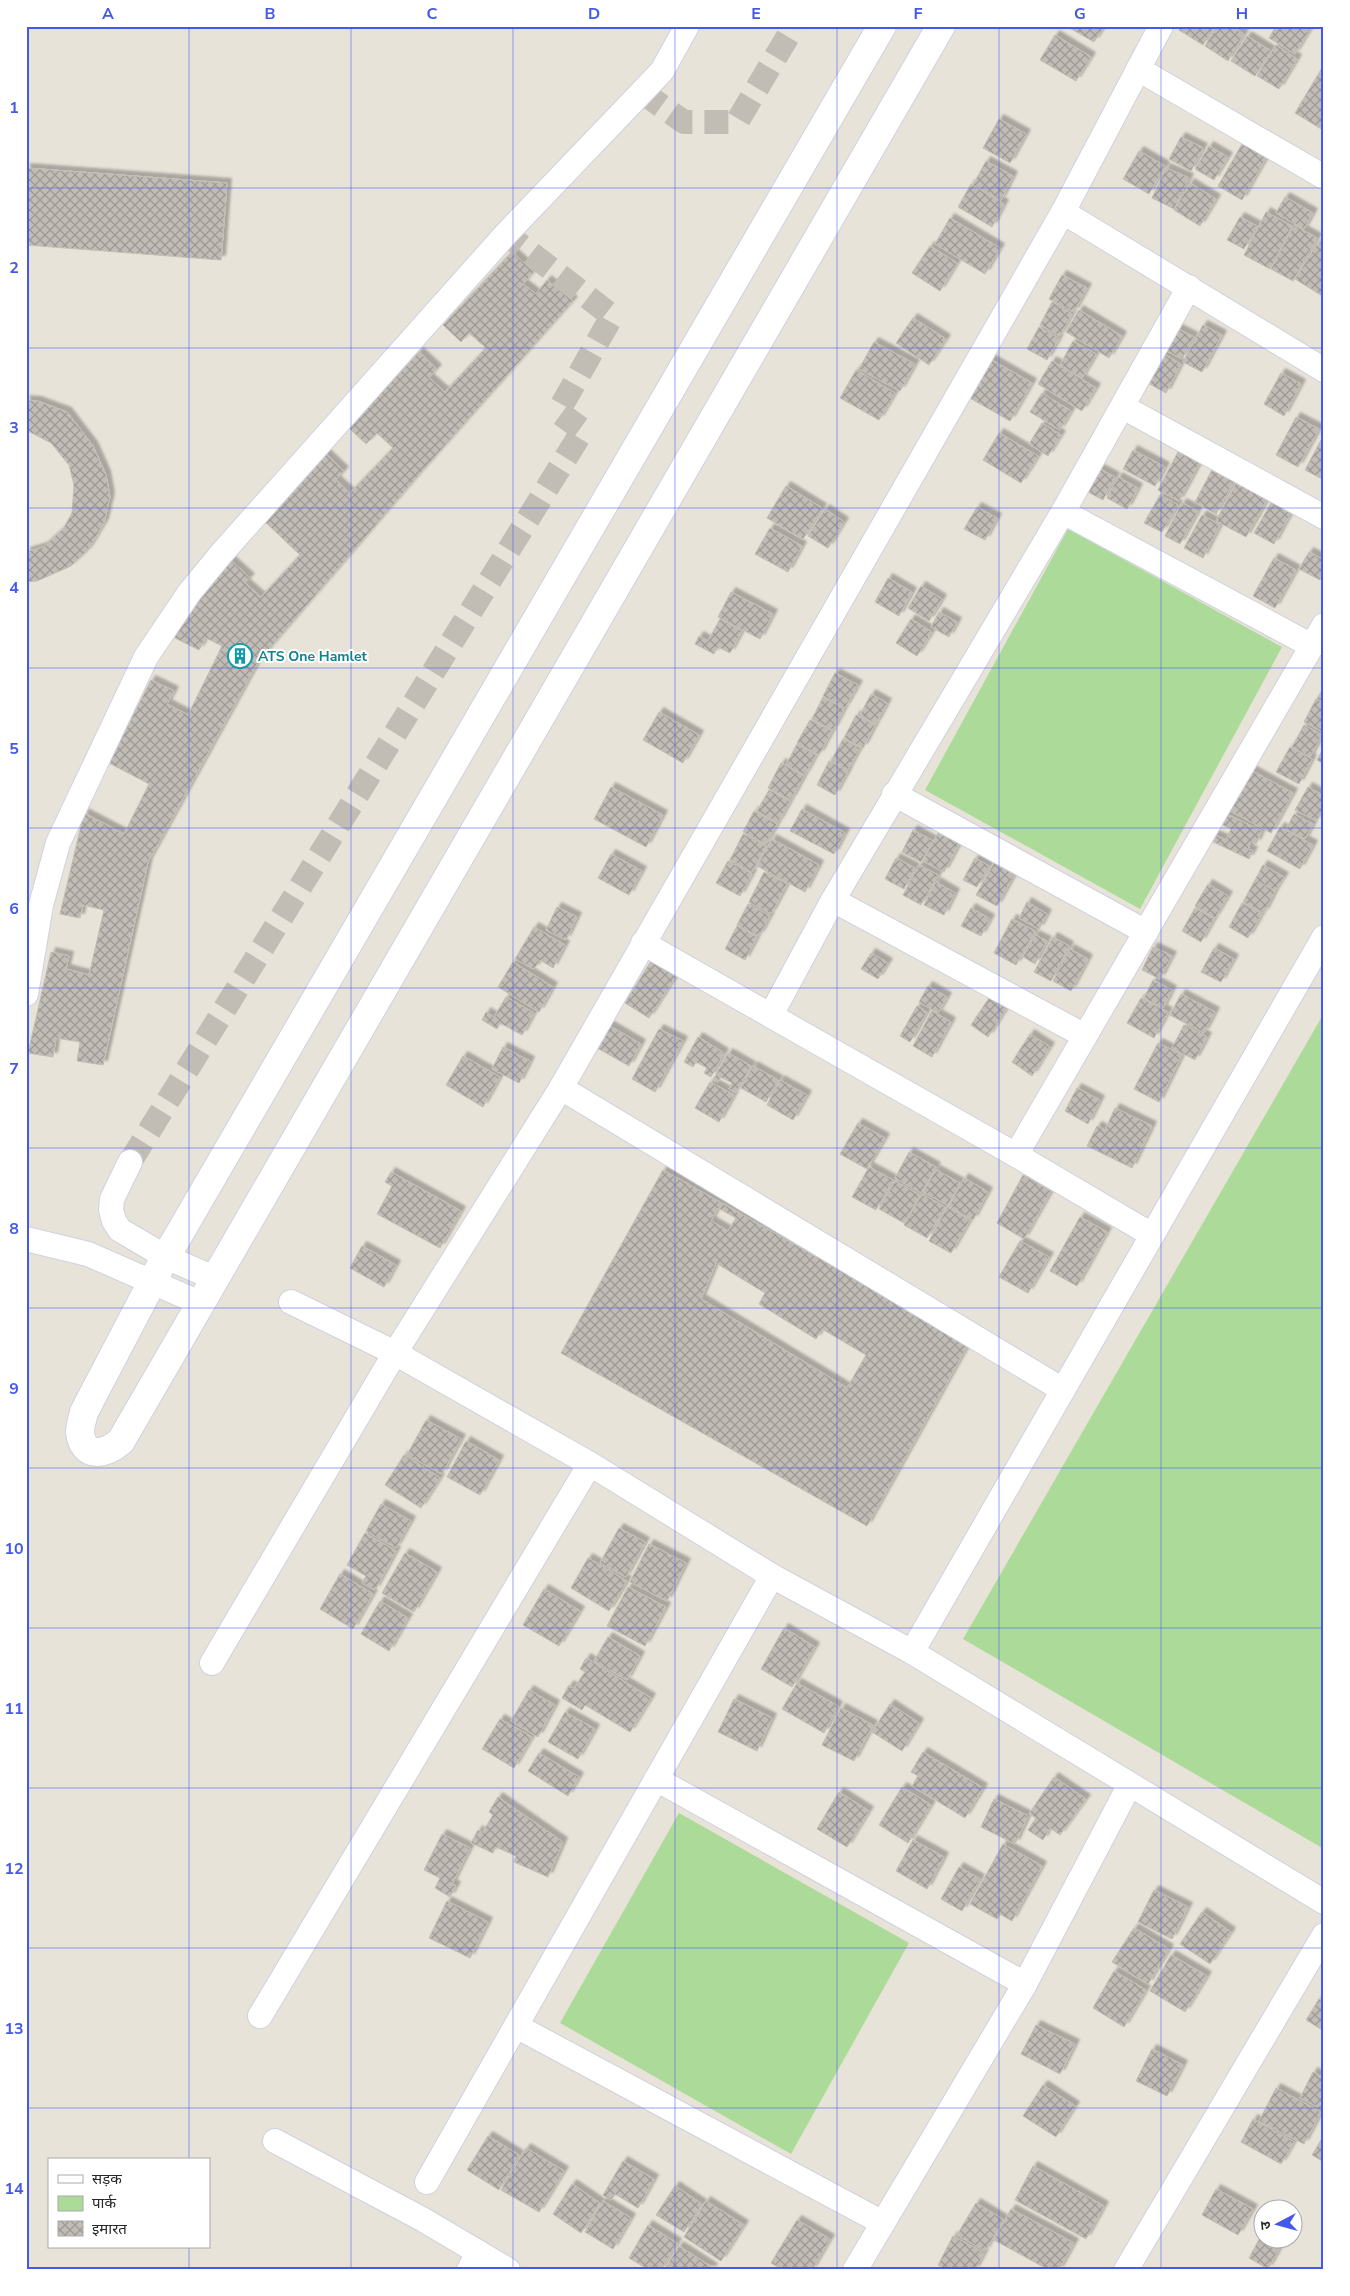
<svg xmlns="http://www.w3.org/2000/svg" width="1350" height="2296" font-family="'Nunito Sans','Noto Sans Devanagari',sans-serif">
<defs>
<pattern id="building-cross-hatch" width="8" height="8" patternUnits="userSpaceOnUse" patternTransform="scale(1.25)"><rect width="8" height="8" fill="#c1bcb6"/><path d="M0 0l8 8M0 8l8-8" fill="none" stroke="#9d9994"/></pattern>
<filter id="shadow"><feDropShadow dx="4.5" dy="-4.5" stdDeviation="1" flood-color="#0004"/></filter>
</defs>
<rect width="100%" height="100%" fill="#e8e3d9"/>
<!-- park -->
<g fill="#acdb99">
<polygon points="1068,529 1282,647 1140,909 925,790"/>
<polygon points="1324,1013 1324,1849 963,1639"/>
<polygon points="679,1813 909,1943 791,2154 560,2023"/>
</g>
<!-- building -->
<g fill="url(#building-cross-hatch)" stroke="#c3bfb3" fill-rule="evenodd" filter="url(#shadow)">
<polygon points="1066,26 1104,26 1094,42"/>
<polygon points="1181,26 1215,26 1203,45 1179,30"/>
<polygon points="1217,26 1231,26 1244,34 1228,61 1205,46"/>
<polygon points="1276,26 1312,26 1295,54 1269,38"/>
<polygon points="1055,35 1091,57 1076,81 1040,60"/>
<polygon points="1247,36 1271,51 1255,76 1231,61"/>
<polygon points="1276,45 1297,59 1279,89 1257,76"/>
<polygon points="1322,68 1324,69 1323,130 1295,113"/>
<polygon points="999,119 1026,134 1010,163 983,148"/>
<polygon points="1181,137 1203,148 1191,171 1169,159"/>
<polygon points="1246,137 1270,151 1242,200 1218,186"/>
<polygon points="1209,146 1228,157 1214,180 1195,169"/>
<polygon points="1139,151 1165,166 1149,194 1123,179"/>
<polygon points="986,161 1013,176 1001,200 973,185"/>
<polygon points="26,168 227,183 221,260 26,245"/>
<polygon points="1166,168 1189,178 1174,209 1152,198"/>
<polygon points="1190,183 1216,199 1200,226 1174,210"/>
<polygon points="971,184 1004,204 992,227 958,207"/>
<polygon points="1285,197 1313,213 1304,229 1276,213"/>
<polygon points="1266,212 1292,226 1270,269 1244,255"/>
<polygon points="1240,217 1257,226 1244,249 1227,240"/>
<polygon points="950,218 1000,248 985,274 935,244"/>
<polygon points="1294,225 1317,238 1293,281 1271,269"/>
<polygon points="1317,244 1324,248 1324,297 1295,279"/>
<polygon points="930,246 957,263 940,291 912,273"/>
<polygon points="512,252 534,272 523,284 536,294 547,280 573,301 416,478 258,662 148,862 103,1065 77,1061 80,1042 56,1038 53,1057 28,1053 51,952 69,956 66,969 89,975 104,910 83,905 80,918 60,914 84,813 124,834 149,784 109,763 151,680 174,691 167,704 188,715 222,646 206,638 199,650 173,637 228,558 250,578 245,583 261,597 300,555 263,520 325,453 344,471 336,480 350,493 393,448 377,433 366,444 349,428 419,352 437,369 429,378 445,392 486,348 469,333 461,342 443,325"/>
<polygon points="1062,275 1087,288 1074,312 1049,299"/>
<polygon points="1052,302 1072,314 1060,336 1040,325"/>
<polygon points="1079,310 1122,336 1109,358 1066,332"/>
<polygon points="913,318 946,339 929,365 896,343"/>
<polygon points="1203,325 1222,335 1202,372 1183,362"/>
<polygon points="1039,327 1059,338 1047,360 1027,349"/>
<polygon points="1176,328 1194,337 1182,359 1165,350"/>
<polygon points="1073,341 1096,354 1082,378 1060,365"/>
<polygon points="874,342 915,364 900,391 859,369"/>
<polygon points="1162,353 1181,364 1166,393 1146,382"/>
<polygon points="990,359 1032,383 1010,421 968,397"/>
<polygon points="1052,361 1096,388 1082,411 1038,384"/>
<polygon points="856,370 895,393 879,420 840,398"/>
<polygon points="1281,373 1301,384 1284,416 1264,404"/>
<polygon points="1042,393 1071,411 1060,430 1030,412"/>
<polygon points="26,400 37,401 67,412 93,446 106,475 110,497 104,523 88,550 71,566 37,581 26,582 26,552 43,547 63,529 72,513 74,485 69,465 51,443 26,430"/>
<polygon points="1296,417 1319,429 1298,467 1276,455"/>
<polygon points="1042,423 1061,435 1048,456 1029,444"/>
<polygon points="999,433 1038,456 1021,483 983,460"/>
<polygon points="1321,440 1324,442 1324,480 1305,470"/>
<polygon points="1133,450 1165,467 1155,486 1123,469"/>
<polygon points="1179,450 1200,462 1179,501 1158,490"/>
<polygon points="1214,466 1236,478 1216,514 1195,502"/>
<polygon points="1096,467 1115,477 1103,500 1084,490"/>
<polygon points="1118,477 1138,488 1127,509 1107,498"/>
<polygon points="1238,479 1269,496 1246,537 1216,521"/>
<polygon points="786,486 822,508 803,539 767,518"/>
<polygon points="1160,495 1178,505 1162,532 1144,523"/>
<polygon points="1275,496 1294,507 1274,544 1254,533"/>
<polygon points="1182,503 1198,511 1180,544 1165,536"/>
<polygon points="977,507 997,518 985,540 964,529"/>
<polygon points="825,509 844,522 828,548 808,536"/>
<polygon points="1202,515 1220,525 1203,558 1184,548"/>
<polygon points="770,528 802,546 788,572 755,554"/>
<polygon points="1309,552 1324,560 1324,572 1320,580 1299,569"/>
<polygon points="1274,558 1296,570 1275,608 1253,596"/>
<polygon points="888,578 912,592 899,616 875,602"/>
<polygon points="921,586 942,599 929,621 908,608"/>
<polygon points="731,592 773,614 760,639 718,617"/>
<polygon points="939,612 957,622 949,637 931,627"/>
<polygon points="720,619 742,631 730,653 718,647 714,654 695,644 699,636 708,641"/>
<polygon points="911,619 932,632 917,656 896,643"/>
<polygon points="835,673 858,685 845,708 823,696"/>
<polygon points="1324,687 1324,702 1317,699"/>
<polygon points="871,694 887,703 876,724 860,715"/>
<polygon points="823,697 844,709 833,730 812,719"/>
<polygon points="1316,699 1324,703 1323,732 1304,722"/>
<polygon points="659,712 699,735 683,763 643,740"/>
<polygon points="856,715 875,725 863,748 844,738"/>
<polygon points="810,720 832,731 819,755 797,743"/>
<polygon points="1304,725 1322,735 1310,757 1292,747"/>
<polygon points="843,739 860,748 848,770 831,761"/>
<polygon points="797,744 816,755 805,775 786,765"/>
<polygon points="1290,747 1312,759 1299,784 1276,772"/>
<polygon points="1324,747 1324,764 1317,760"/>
<polygon points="829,761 848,771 835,795 817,785"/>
<polygon points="781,763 804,776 791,800 768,788"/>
<polygon points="1247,768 1293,793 1271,833 1225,808"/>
<polygon points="611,787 663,815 646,847 594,819"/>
<polygon points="1308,787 1324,796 1324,808 1317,821 1295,810"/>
<polygon points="769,790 790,801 778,823 757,811"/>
<polygon points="802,809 845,833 834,854 790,831"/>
<polygon points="754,811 777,824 766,844 743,832"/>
<polygon points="1220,811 1262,831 1256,844 1251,841 1248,849 1253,851 1249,859 1207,839 1210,833 1226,840 1231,829 1215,821"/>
<polygon points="1294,814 1313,824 1305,839 1286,829"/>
<polygon points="1280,827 1313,845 1300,869 1267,851"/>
<polygon points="913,830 933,841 921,862 902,852"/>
<polygon points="939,831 960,842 944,872 923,861"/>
<polygon points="743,834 766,846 752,872 730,860"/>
<polygon points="772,839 819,865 805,892 757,866"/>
<polygon points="611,854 642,871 629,895 598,878"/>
<polygon points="896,858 915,868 904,889 885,879"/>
<polygon points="975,858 989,866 977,887 963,880"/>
<polygon points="728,861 752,874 740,896 716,883"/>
<polygon points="995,861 1015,873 997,906 976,895"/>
<polygon points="919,865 938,875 921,905 903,895"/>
<polygon points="1263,865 1284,877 1275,891 1255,880"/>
<polygon points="764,872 787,884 771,914 749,902"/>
<polygon points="1255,880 1275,891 1264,913 1243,902"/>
<polygon points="936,882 955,893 944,915 924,905"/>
<polygon points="1208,884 1228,896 1215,918 1195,906"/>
<polygon points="1027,902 1047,914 1039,929 1019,918"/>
<polygon points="1242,903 1262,914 1248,938 1229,927"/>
<polygon points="748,904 770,916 759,936 737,925"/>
<polygon points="557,907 577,917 566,940 546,930"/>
<polygon points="971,908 990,919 981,936 961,926"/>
<polygon points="1195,908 1214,919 1201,942 1182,931"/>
<polygon points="1012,919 1035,931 1016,965 994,953"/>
<polygon points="737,926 757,937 745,960 725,949"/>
<polygon points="534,927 565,945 553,968 540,960 534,969 515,959"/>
<polygon points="1035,935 1047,941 1035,964 1023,957"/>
<polygon points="1053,937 1069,946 1051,981 1034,972"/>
<polygon points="1153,947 1172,956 1160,979 1142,970"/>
<polygon points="1214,948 1234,959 1221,982 1201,972"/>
<polygon points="1070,949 1088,959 1071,991 1053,981"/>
<polygon points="871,953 888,963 878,979 861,969"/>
<polygon points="651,961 676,976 649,1018 625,1003"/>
<polygon points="513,962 553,987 539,1012 498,987"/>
<polygon points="1153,980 1172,990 1163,1008 1144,998"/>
<polygon points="928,986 947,997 938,1013 919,1002"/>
<polygon points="993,992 1010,1003 988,1037 971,1025"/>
<polygon points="1181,994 1215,1012 1204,1033 1170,1015"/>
<polygon points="506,997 534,1013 522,1035 500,1023 497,1029 482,1020 486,1012 494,1017"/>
<polygon points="1141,998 1168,1012 1154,1038 1127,1023"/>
<polygon points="917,1006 927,1012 910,1042 900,1036"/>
<polygon points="932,1011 951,1022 932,1057 913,1046"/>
<polygon points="603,1022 641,1044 629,1066 590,1044"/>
<polygon points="1184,1025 1207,1037 1195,1060 1172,1048"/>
<polygon points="659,1029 683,1041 655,1092 632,1079"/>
<polygon points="1030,1034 1050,1047 1032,1076 1012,1062"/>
<polygon points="698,1037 724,1053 711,1077 704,1073 707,1068 696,1062 693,1067 684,1062"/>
<polygon points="1158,1043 1182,1055 1159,1102 1134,1089"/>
<polygon points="503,1047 530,1061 519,1083 492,1069"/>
<polygon points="728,1053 751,1066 736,1093 729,1089 732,1083 721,1077 718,1082 713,1080"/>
<polygon points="463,1056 500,1077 483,1107 446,1085"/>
<polygon points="753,1066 778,1080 766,1102 741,1088"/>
<polygon points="780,1080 807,1095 793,1120 767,1105"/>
<polygon points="710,1082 734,1095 719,1122 695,1108"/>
<polygon points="1077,1088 1100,1100 1088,1124 1065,1111"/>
<polygon points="1115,1108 1152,1126 1132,1168 1087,1146 1097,1126 1105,1130"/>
<polygon points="858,1123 885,1138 867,1169 840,1154"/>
<polygon points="909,1152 936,1167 921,1193 895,1178"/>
<polygon points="869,1167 893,1180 876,1210 852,1197"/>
<path d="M 663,1170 L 969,1343 L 867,1526 L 561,1353 ZM 718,1208 L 736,1218 L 728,1231 L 711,1221 ZM 716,1263 L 765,1293 L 759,1304 L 816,1339 L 822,1329 L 866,1355 L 847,1388 L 701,1299 Z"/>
<polygon points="936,1170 960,1183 948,1205 923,1192"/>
<polygon points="391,1172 461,1211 440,1248 377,1214 392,1186 385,1182"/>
<polygon points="1023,1175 1051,1191 1024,1239 997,1223"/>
<polygon points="964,1178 988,1192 973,1220 949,1206"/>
<polygon points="895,1181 920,1195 904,1223 879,1209"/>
<polygon points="922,1194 945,1207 927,1238 904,1225"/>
<polygon points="947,1207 970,1220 951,1253 929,1241"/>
<polygon points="1080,1217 1107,1232 1077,1286 1050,1271"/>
<polygon points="1020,1241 1049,1257 1028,1293 999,1277"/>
<polygon points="362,1246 396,1265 384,1287 350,1268"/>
<polygon points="426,1420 461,1439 442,1474 407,1455"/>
<polygon points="466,1441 499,1460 480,1495 447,1477"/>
<polygon points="404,1455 440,1478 421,1508 385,1485"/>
<polygon points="381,1504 411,1521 396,1548 366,1531"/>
<polygon points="619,1528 645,1542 626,1577 600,1563"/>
<polygon points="365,1533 396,1551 375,1590 362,1583 366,1576 347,1565"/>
<polygon points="649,1544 686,1563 667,1601 630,1582"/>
<polygon points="405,1553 437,1572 414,1612 382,1593"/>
<polygon points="588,1558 627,1581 609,1611 571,1588"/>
<polygon points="340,1574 373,1594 353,1629 320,1609"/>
<polygon points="628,1587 666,1607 645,1646 607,1626"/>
<polygon points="544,1589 580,1611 559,1646 523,1625"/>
<polygon points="380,1601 408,1618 389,1651 361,1634"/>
<polygon points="784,1628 815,1647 792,1687 761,1669"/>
<polygon points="608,1637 640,1656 627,1680 594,1661"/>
<polygon points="586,1658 651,1698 630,1732 585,1705 582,1710 562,1698 569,1685 574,1688 585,1672 580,1669"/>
<polygon points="797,1683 838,1706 824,1733 782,1709"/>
<polygon points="529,1690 555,1705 538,1737 511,1721"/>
<polygon points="734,1699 772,1718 757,1751 718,1732"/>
<polygon points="890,1704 919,1723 902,1751 872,1732"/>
<polygon points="841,1708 873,1725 854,1761 822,1745"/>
<polygon points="565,1712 595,1729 578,1759 548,1742"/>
<polygon points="500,1719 532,1737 514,1768 482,1749"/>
<polygon points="923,1752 983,1788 965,1818 912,1786 918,1776 911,1772"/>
<polygon points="539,1753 579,1777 568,1796 528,1771"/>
<polygon points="1054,1777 1086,1799 1060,1835 1050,1828 1043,1840 1028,1830 1036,1818 1029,1814"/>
<polygon points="902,1787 931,1805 908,1843 879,1825"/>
<polygon points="839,1792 869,1811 847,1847 817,1829"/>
<polygon points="498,1797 563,1842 548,1877 514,1862 516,1856 496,1847 493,1853 471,1843 478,1830 482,1833 493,1815 489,1812"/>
<polygon points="994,1799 1028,1816 1015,1844 981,1827"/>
<polygon points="442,1834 470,1848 452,1884 456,1886 450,1897 435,1888 440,1878 424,1870"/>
<polygon points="913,1840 944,1857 927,1889 896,1871"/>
<polygon points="1003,1844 1042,1866 1012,1921 1000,1914 997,1919 970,1904"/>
<polygon points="959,1867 980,1879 962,1911 941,1899"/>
<polygon points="1154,1890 1188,1907 1172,1939 1138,1922"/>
<polygon points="447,1901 488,1922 470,1958 429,1938"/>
<polygon points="1202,1912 1231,1932 1210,1964 1180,1944"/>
<polygon points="1134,1928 1169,1949 1148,1984 1112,1962"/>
<polygon points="1171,1955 1207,1976 1185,2012 1150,1991"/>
<polygon points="1114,1971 1146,1990 1124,2027 1093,2008"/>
<polygon points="1319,1999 1324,2002 1324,2031 1306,2020"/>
<polygon points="1036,2025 1075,2044 1060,2074 1021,2054"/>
<polygon points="1152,2049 1183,2065 1167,2096 1136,2081"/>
<polygon points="1313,2072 1324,2078 1324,2097 1318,2107 1300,2098"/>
<polygon points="1043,2085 1075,2106 1056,2137 1023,2116"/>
<polygon points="1276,2088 1321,2112 1304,2144 1259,2121"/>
<polygon points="1253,2119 1294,2142 1281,2164 1241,2142"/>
<polygon points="1324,2135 1324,2162 1312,2155"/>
<polygon points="488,2136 519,2155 499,2190 467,2170"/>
<polygon points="526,2148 564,2171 539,2212 501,2190"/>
<polygon points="623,2161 654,2179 638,2208 615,2194 611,2200 603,2195"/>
<polygon points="1033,2166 1104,2206 1086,2239 1015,2200"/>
<polygon points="572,2184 600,2203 581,2233 553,2214"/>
<polygon points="675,2186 702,2204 684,2232 656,2215"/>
<polygon points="1216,2189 1253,2209 1238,2235 1202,2215"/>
<polygon points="603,2201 631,2218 613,2249 585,2232"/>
<polygon points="706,2201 744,2225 721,2261 684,2237"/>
<polygon points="976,2203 1004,2220 985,2251 957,2235"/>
<polygon points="1011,2209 1074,2243 1059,2270 1049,2270 994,2240"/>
<polygon points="797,2220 830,2239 812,2270 783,2270 771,2263"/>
<polygon points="648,2225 677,2243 661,2270 649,2270 629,2258"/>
<polygon points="1262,2234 1262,2238 1285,2238 1268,2269 1249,2258"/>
<polygon points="953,2236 984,2253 975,2270 946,2270 938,2265"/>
<polygon points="679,2246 713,2268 712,2270 664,2270"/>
</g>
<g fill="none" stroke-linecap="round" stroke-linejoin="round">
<!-- street-tunnel -->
<g stroke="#c1bdb5" stroke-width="24" stroke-dasharray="24 12" stroke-linecap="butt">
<polyline points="642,92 684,122 737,122 794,26"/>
<polyline points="130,1162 583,430 558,412 612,316 506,234"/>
</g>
<defs>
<g id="street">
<polyline points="1138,69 1324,177"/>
<polyline points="1063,212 1324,370"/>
<polyline points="1123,407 1324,517"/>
<polyline points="1063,512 1312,646"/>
<polyline points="894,794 1146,932"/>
<polyline points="833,900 1085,1036"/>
<polyline points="643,943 1016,1155 1152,1235"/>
<polyline points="26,994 41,905 58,843 146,657 189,593 221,554 506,234 662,71 687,26"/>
<polyline points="771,1015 833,900 1063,512 1189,287"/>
<polyline points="561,1088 1063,1390"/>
<polyline points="1016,1155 1324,625"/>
<polyline points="130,1162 112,1199 111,1210 114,1221 120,1230 166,1257 214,1278"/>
<polyline points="26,1239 88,1254 200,1303"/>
<polyline points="291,1302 395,1353 590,1464 772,1576 912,1652 1324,1902"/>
<polyline points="912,1652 1324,937"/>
<polyline points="212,1663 395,1353 561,1088 1063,212 1161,26"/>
<polyline points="656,1779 1025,1984"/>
<polyline points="260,2016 590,1464"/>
<polyline points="516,2026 883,2223"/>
<polyline points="275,2141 422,2219 508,2270"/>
<polyline points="427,2182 772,1576"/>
<polyline points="469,2270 478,2252"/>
<polyline points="855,2270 1025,1984 1129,1786"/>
<polyline points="1126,2270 1324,1935"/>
</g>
<path id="secondary" d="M 882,26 L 160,1267 L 84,1412 C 83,1418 80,1425 80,1432 C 83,1459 105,1455 121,1441 L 941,26"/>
</defs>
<!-- street casing -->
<use href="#street" stroke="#cfd1df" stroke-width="26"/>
<!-- secondary casing -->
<use href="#secondary" stroke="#cfd1df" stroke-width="30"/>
<!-- street -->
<use href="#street" stroke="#fff" stroke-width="24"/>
<!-- secondary -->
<use href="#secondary" stroke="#fff" stroke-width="28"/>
</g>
<!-- grid -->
<path fill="none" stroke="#4459ea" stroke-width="1" stroke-opacity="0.55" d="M 189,26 L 189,2160M 351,26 L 351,2270M 513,26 L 513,2270M 675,26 L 675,2270M 837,26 L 837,2270M 999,26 L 999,2270M 1161,26 L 1161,2270M 26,188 L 1324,188M 26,348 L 1324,348M 26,508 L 1324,508M 26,668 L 1324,668M 26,828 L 1324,828M 26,988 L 1324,988M 26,1148 L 1324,1148M 26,1308 L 1324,1308M 26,1468 L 1324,1468M 26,1628 L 1324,1628M 26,1788 L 1324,1788M 26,1948 L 1324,1948M 26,2108 L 1324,2108M 189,2247 L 189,2270"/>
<!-- icons -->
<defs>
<symbol id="building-ring" viewBox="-11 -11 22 22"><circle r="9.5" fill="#fff" stroke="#0f9aa8" stroke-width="1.5"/><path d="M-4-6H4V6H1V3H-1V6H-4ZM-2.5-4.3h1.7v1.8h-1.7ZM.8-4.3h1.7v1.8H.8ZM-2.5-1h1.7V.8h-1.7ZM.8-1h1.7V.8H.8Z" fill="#0f9aa8"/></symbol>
</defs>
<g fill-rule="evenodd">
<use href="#building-ring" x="226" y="642" width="28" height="28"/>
</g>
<g text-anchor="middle" stroke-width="4" stroke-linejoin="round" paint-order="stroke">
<!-- culture labels -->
<g font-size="14" font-weight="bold" fill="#0d838f" stroke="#fff" text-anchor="start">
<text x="258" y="661">ATS One Hamlet</text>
</g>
</g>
<!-- border -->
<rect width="1350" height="2296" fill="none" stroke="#ffffff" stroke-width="55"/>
<!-- legend -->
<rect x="48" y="2158" width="162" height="90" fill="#ffffff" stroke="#a9a9a9"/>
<rect x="58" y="2175" width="25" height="8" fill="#ffffff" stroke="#a9a9a9"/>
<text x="92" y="2184" font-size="15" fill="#272727">सड़क</text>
<rect x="58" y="2196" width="25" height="15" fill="#acdb99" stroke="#a9a9a9"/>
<text x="92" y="2208" font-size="15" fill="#272727">पार्क</text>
<rect x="58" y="2221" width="25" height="15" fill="url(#building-cross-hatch)" stroke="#a9a9a9"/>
<text x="92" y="2234" font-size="15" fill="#272727">इमारत</text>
<!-- north arrow -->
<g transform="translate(1278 2224) rotate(264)"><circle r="24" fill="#ffffff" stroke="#a9a9a9"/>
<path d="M0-4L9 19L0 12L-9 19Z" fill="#4459ea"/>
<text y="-8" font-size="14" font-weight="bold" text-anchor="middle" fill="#272727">उ</text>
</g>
<rect x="28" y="28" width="1294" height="2240" fill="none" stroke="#4459ea" stroke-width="2"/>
<g font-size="16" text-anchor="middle" font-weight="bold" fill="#4459ea">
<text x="108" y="19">A</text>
<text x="270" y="19">B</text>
<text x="432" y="19">C</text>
<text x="594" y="19">D</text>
<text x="756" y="19">E</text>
<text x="918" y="19">F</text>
<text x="1080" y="19">G</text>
<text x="1242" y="19">H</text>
<text x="14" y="113">1</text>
<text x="14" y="273">2</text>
<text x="14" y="433">3</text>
<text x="14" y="593">4</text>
<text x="14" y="754">5</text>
<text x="14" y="914">6</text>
<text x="14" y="1074">7</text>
<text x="14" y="1234">8</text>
<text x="14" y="1394">9</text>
<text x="14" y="1554">10</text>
<text x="14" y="1714">11</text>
<text x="14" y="1874">12</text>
<text x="14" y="2034">13</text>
<text x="14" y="2194">14</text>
</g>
</svg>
